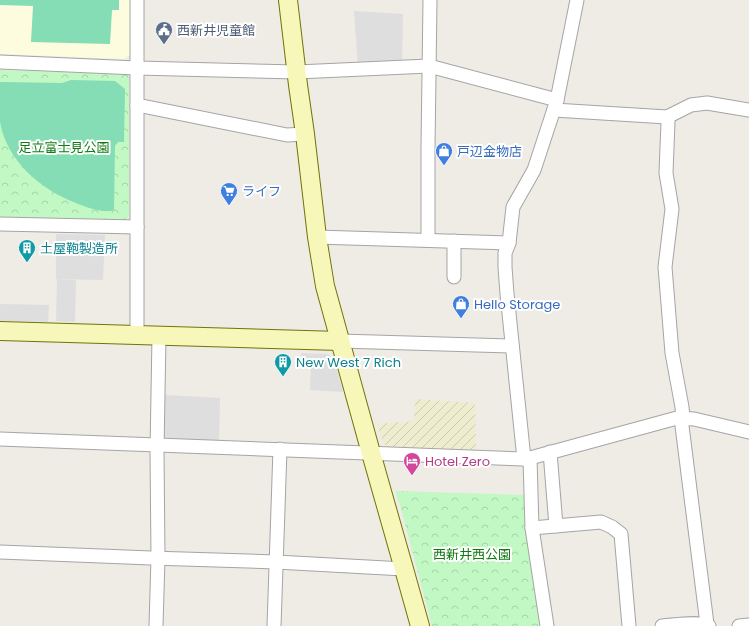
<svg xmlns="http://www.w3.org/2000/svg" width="749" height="626" font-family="Poppins,'Noto Sans JP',sans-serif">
<defs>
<pattern id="farmland-furrows" width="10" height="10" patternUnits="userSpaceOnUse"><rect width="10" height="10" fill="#eeedd0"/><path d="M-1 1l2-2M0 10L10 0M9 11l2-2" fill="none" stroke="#cccbb2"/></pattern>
<pattern id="park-crowns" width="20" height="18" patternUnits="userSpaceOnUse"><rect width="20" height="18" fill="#c2f8c3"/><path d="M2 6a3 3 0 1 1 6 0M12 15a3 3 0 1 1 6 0" fill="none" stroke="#a6d4a7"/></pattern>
</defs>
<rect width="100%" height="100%" fill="#efebe5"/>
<!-- education -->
<polygon fill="#fefcde" points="0,0 130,0 130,55 124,59 0,54"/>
<!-- farmland -->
<polygon fill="url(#farmland-furrows)" points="415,399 475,403 476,450 388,447 383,443 377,424 414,421"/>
<!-- park -->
<g fill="url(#park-crowns)">
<polygon points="0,70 127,74 129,77 129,217 123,222 0,219"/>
<polygon points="395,491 524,495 528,532 541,626 432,626 400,505"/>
</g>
<!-- pitch -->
<g fill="#84ddb4">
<polygon points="0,0 119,0 119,10 112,10 110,44 31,42 33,6 0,5"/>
<path d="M 71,80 L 115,81 L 125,89 L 124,142 L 118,142 L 115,146 L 114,210 C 105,214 85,207 76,203 C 40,189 7,161 0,122 C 0,110 0,94 0,82 L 62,83 Z"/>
</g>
<!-- parking -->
<g fill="#dedede">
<polygon points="354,11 403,14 402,64 358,66"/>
<polygon points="56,234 105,235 103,280 56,279"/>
<polygon points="57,279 76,280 75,322 56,321"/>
<polygon points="0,304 49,305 48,322 0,321"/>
<polygon points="301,353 328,354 334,359 343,392 310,390 311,362 301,362"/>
<polygon points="164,395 220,398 219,443 168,441 164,437"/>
</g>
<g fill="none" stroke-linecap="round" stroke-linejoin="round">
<defs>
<g id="street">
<polyline points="0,62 137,68 297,72 429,66 557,100"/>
<polyline points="137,105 287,135 305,134"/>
<polyline points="554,110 667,117 691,105 707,103 749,110"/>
<polyline points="667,117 668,122 666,173 672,209 665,267 672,353 682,407 683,418 682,426 707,624"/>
<polyline points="0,224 137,227"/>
<polyline points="317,237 509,243"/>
<polyline points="428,240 428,148 430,0"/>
<polyline points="454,277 454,241"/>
<polyline points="137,335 137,0"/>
<polyline points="340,341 512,346"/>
<path d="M 0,439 C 175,445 350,453 524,459 L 530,458 L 677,418 L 694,419 L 749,432"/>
<polyline points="550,452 556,526"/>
<polyline points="530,458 532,528 547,626"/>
<polyline points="524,459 507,294 505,267 505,253 509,243 513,207 534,170 557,100 577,0"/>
<polyline points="532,528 601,522 612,527 621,534 629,626"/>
<polyline points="0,552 151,558 276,562 404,569"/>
<polyline points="156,626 158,558 157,451 159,336"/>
<polyline points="274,626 280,449"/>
<path d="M 662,626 C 671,625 702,621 709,626"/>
<polyline points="739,626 749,625"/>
</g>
<g id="secondary">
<polyline points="288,0 298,85 305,134 317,237 325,286 371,453 404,569 420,626"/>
<polyline points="0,331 340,341"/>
</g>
</defs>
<!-- street casing -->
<use href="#street" stroke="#a5a5a5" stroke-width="15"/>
<!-- secondary casing -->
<use href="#secondary" stroke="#717407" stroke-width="20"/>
<!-- street -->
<use href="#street" stroke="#fff" stroke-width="13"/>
<!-- secondary -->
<use href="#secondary" stroke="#f8f7ba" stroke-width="18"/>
</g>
<!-- icons -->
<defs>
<symbol id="civic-pin" viewBox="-11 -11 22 30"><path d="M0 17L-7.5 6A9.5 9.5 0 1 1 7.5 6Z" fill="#5c6f8a" stroke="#fff"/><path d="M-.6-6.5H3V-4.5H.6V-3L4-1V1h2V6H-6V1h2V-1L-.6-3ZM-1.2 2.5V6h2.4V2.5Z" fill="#fff"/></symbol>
<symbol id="shop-pin" viewBox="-11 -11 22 30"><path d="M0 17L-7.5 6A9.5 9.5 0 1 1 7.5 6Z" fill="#3f7fe0" stroke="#fff"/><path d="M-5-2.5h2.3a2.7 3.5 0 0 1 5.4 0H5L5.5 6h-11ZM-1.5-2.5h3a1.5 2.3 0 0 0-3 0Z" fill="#fff"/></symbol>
<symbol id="supermarket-pin" viewBox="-11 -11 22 30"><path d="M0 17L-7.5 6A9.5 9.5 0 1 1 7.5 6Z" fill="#3f7fe0" stroke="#fff"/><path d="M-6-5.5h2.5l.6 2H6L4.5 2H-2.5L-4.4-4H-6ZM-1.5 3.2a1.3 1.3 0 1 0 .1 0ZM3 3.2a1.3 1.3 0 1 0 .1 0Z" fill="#fff"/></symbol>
<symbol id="building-pin" viewBox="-11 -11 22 30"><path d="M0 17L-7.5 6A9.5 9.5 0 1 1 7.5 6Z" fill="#0f9aa8" stroke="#fff"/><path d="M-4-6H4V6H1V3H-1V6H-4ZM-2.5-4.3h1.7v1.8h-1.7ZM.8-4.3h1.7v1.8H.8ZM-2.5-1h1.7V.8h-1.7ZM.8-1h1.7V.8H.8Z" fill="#fff"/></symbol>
<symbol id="hotel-pin" viewBox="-11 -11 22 30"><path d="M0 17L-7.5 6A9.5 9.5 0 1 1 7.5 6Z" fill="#d1479c" stroke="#fff"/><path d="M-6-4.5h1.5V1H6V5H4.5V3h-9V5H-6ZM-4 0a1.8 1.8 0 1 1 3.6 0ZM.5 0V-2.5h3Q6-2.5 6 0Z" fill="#fff"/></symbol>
</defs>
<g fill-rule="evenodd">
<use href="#civic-pin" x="154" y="20" width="20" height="27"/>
<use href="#shop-pin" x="434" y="141" width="20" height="27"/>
<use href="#supermarket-pin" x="219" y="181" width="20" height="27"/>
<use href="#building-pin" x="17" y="238" width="20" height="27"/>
<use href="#shop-pin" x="451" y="294" width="20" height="27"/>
<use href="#building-pin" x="273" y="352" width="20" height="27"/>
<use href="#hotel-pin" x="402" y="451" width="20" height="27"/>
</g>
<g text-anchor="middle" stroke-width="4" stroke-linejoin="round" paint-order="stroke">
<!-- service labels -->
<g font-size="13" fill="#4e5e75" stroke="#fff" text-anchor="start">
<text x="177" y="35">西新井児童館</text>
</g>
<!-- park labels -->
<g font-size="13" fill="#0e7b0e" stroke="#fff">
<text x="64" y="152">足立富士見公園</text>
<text x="472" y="559">西新井西公園</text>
</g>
<!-- shop labels -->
<g font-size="13" fill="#366cbe" stroke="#fff" text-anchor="start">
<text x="457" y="156">戸辺金物店</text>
<text x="242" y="196">ライフ</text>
<text x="474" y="309">Hello Storage</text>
</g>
<!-- culture labels -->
<g font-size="13" fill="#0d838f" stroke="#fff" text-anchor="start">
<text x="40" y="253">土屋鞄製造所</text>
<text x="296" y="367">New West 7 Rich</text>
</g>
<!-- hotel labels -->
<g font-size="13" fill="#b23c85" stroke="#fff" text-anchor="start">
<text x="425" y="466">Hotel Zero</text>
</g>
</g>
</svg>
